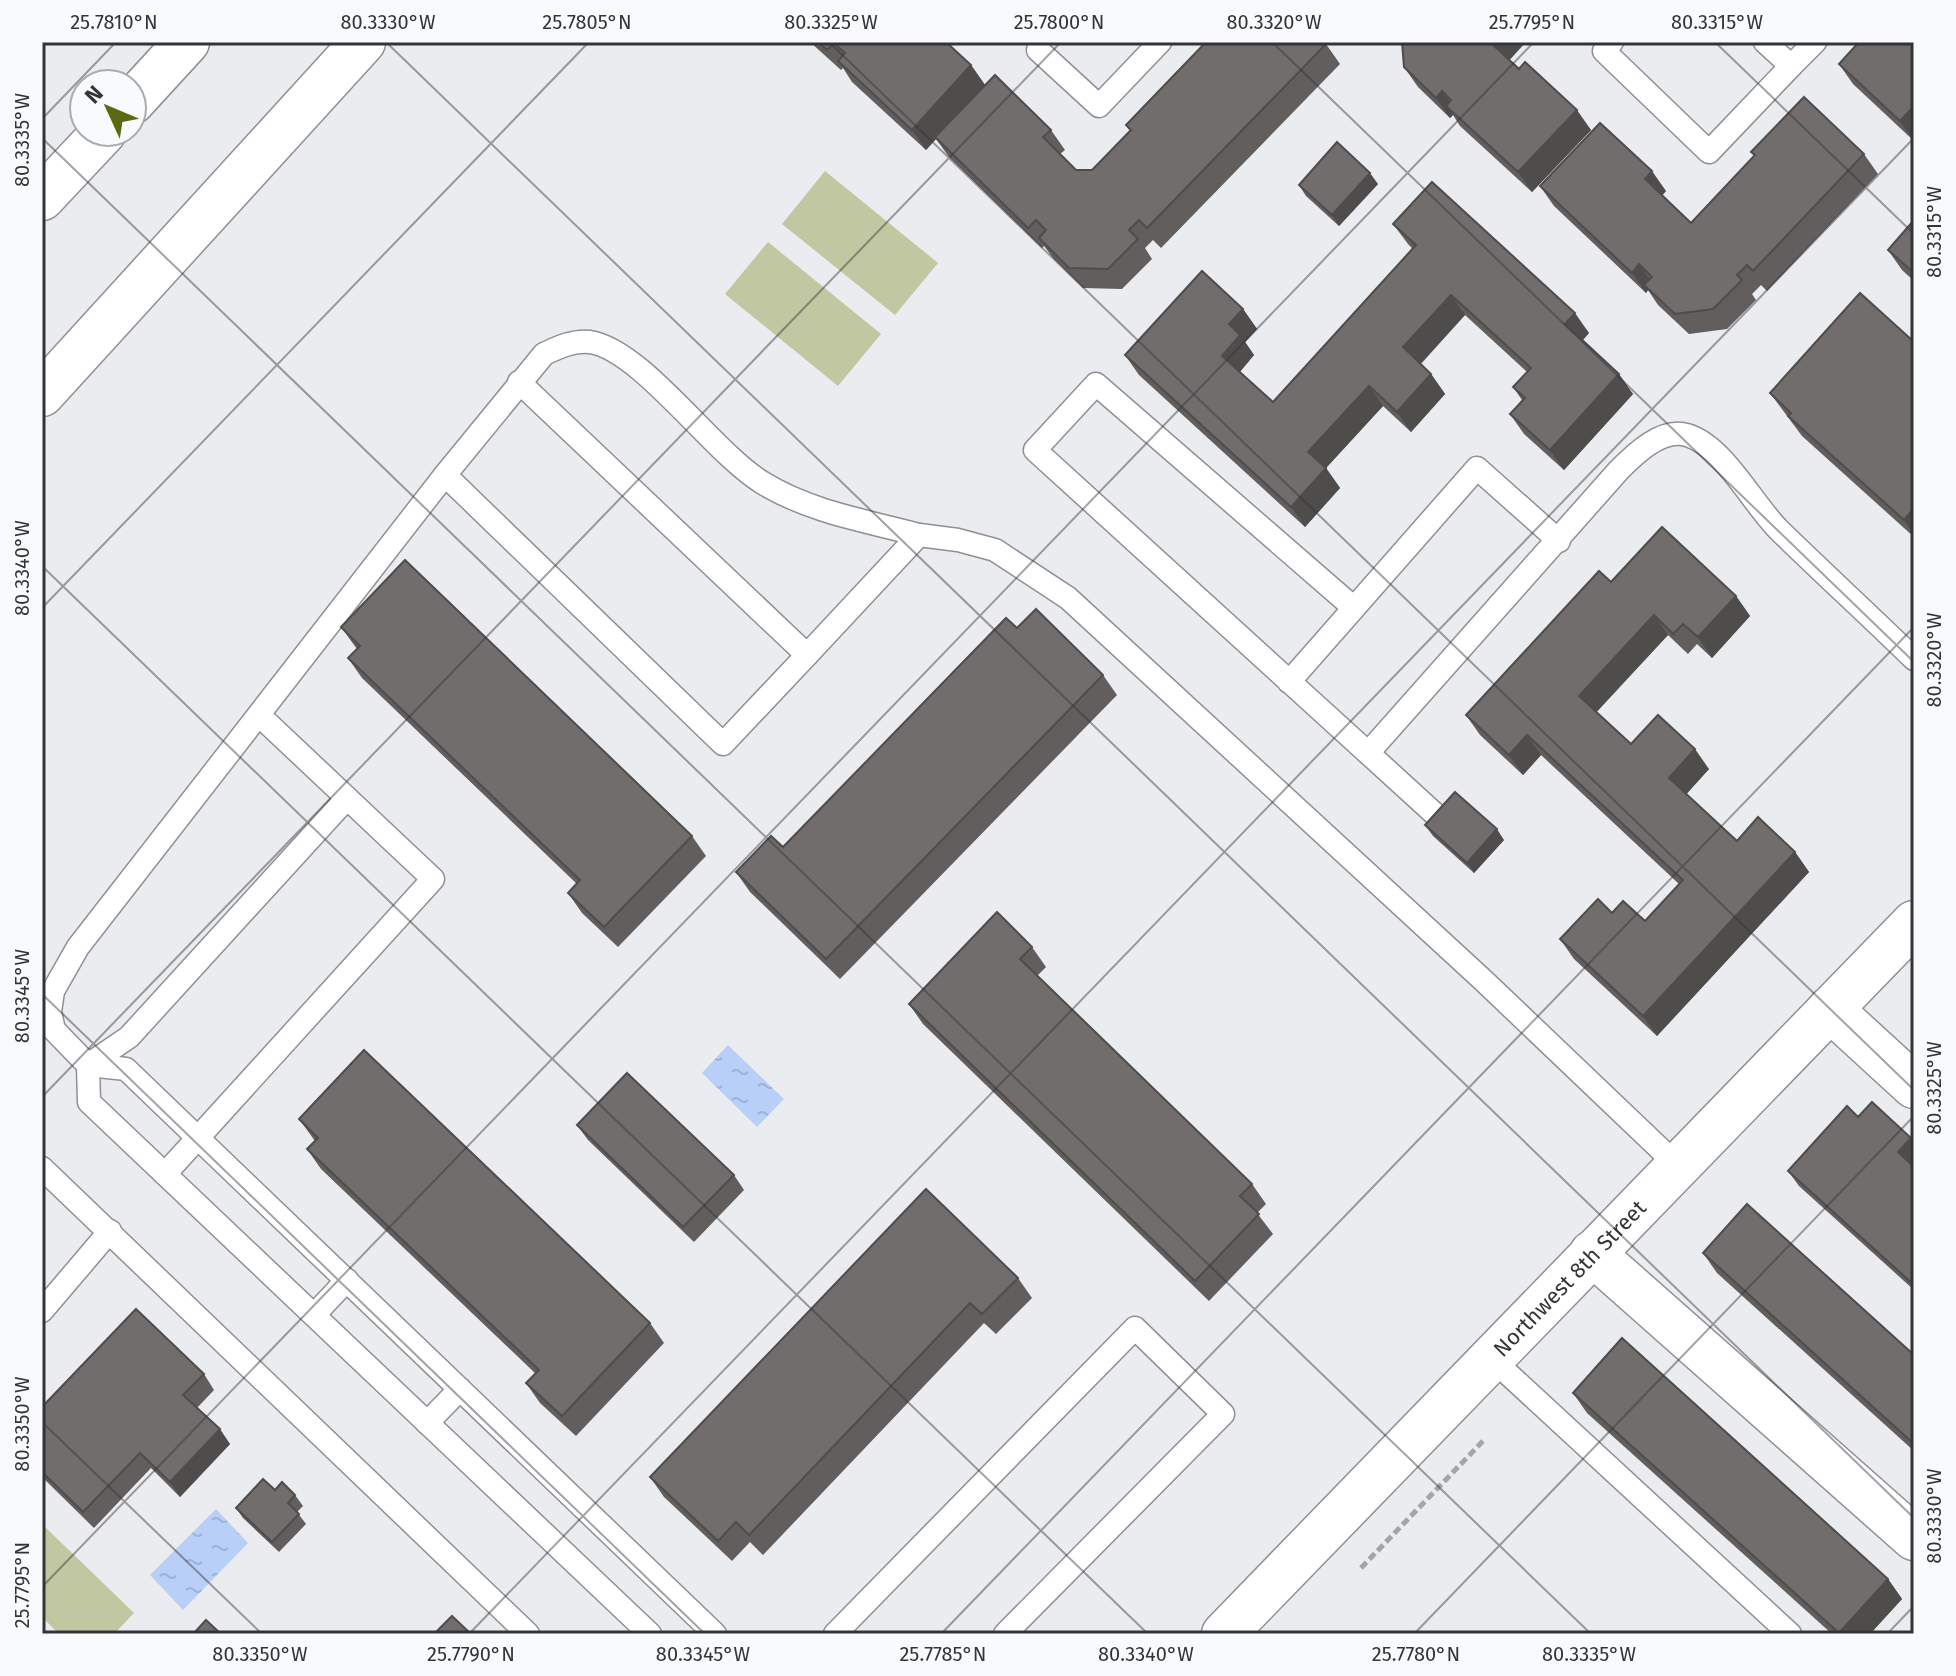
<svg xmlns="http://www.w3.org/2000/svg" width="1956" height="1676" font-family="'Fira Sans',sans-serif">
<defs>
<pattern id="water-ripples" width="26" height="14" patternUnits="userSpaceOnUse" patternTransform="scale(2)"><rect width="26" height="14" fill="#b8cff7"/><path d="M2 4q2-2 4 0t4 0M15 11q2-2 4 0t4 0" fill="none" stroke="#9fb2d4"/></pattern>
</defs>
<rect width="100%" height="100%" fill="#eaecf0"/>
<!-- green -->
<g fill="#c1c7a1">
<polygon points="825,171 938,263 895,315 782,224"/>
<polygon points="768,242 881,334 838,386 725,294"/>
<polygon points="42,1524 134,1613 114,1634 59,1634 42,1617"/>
</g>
<!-- water -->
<g fill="url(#water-ripples)">
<polygon points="728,1045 784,1099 757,1127 702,1073"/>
<polygon points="216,1509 248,1543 183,1610 150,1575"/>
</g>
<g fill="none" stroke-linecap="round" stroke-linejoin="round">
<defs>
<g id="lane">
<polyline points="1612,42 1604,51 1709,152 1791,66 1765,42"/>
<polyline points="1038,50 1099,106 1160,42"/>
<polyline points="1791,66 1815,42"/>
<polyline points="519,382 807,655 919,535 958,540 995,550 1068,598 1484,981 1677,1165"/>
<polyline points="445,475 723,744 807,655"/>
<polyline points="1354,608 1477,468 1559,541"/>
<path d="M 1289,682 L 1354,608 L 1096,384 L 1035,450 L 1368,753 L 1619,470 C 1635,454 1661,428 1687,435 C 1724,446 1753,505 1780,531 C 1824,574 1870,616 1914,659"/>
<polyline points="1368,753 1437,816"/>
<polyline points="88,1065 89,1102 650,1634"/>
<polyline points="88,1065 129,1037 347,798 260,716"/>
<polyline points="42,1168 528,1634"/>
<polyline points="165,1174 433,879 347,798"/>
<polyline points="42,1311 110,1231"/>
<polyline points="314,1315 347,1280"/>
<polyline points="1492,1359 1790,1634"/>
<polyline points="427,1423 460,1389"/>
<path d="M 715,1634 L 126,1069 L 88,1065 L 54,1030 L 50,1012 L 53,991 L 78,947 L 445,475 L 544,354 C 559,347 574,340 590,342 C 642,350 712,452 763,483 C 810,512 867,521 919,535"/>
<polyline points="835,1634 1135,1328 1223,1414 1005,1634"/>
</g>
<g id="street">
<polyline points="1830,1009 1914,1086"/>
<polyline points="1592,1253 1914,1538"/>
</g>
<g id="secondary">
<path id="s1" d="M 1224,1634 L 1914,923"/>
</g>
<g id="highway">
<polyline points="132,102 187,42"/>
<polyline points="42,198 104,132"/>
<polyline points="42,394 363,42"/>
</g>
</defs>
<!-- lane casing -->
<use href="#lane" stroke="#8e9093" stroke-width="25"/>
<!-- street casing -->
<use href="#street" stroke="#8e9093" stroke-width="47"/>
<!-- secondary casing -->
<use href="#secondary" stroke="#8e9093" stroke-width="47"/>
<!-- highway casing -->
<use href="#highway" stroke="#8e9093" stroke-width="47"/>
<!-- path -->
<polyline stroke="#a4a5a9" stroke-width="5" stroke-dasharray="8 4" stroke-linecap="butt" points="1361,1568 1483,1441"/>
<!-- lane -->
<use href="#lane" stroke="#fff" stroke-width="22"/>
<!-- street -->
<use href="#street" stroke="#fff" stroke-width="44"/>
<!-- secondary -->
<use href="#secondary" stroke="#fff" stroke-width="44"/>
<!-- highway -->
<use href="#highway" stroke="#fff" stroke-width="44"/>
</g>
<!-- wall -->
<g fill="#615e5d">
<polygon points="810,42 946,42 971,65 985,85 1051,130 1065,150 1060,154 1076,170 1092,170 1130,131 1126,125 1326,44 1340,64 1161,248 1153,240 1145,248 1152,259 1122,289 1083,288 1053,258 1044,246 1042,248 949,157 936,139 926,150 852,82 843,68 841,70"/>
<polygon points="1914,42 1914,141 1853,84 1839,64"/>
<polygon points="1510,60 1591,130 1532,192 1460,126 1453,115 1450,118 1418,87 1404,67"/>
<polygon points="1751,152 1864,154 1878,174 1767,291 1761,285 1752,294 1756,300 1727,329 1689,334 1658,305 1648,290 1646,293 1554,206 1540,186 1666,191 1662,195 1691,223 1754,156"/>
<polygon points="1378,184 1339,226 1306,196 1299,185"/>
<polygon points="1914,220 1914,281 1902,270 1888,250"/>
<polygon points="1393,224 1589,333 1583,340 1633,394 1564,470 1524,434 1510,414 1522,400 1513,387 1527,372 1465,315 1421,364 1431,374 1445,394 1411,432 1383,406 1326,468 1340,488 1305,527 1139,375 1125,355 1243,309 1257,329 1245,342 1254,355 1240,372 1273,402 1413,249 1408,244"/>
<polygon points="1914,342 1914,537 1802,436 1770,393"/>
<polygon points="1611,582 1736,596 1750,616 1712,658 1697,644 1688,654 1668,635 1596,712 1631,744 1709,769 1686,794 1737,841 1795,852 1809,872 1657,1036 1574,959 1560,939 1612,913 1645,921 1679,884 1541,755 1523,775 1480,735 1466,715"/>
<polygon points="341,627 692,836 706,856 618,947 582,913 568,893 577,884 362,678 348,658 357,649"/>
<polygon points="1017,628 1103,675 1117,695 840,979 750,892 736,872 783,847"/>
<polygon points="1425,825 1504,840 1474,873 1433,836"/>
<polygon points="1032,947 1046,967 1037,976 1252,1184 1266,1204 1257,1213 1273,1234 1209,1301 923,1024 909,1004"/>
<polygon points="1858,1117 1914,1142 1914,1162 1912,1165 1914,1167 1914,1290 1799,1186 1788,1171"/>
<polygon points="299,1119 650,1323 664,1343 576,1436 540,1403 526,1383 536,1374 321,1169 307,1149 315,1141"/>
<polygon points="577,1125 734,1175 744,1190 694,1242 588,1140"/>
<polygon points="926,1189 1018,1278 1032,1298 996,1334 984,1323 763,1555 750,1542 732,1561 664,1497 650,1477"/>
<polygon points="1703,1253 1914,1355 1914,1451 1717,1273"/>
<polygon points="204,1374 214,1390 197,1408 230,1444 180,1497 151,1468 94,1528 42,1477 42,1407"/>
<polygon points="1573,1393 1888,1579 1902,1599 1870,1634 1832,1634 1587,1413"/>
<polygon points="275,1490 295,1495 303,1506 297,1512 306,1524 279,1552 243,1518 236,1508"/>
</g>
<!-- shaded-wall -->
<g fill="#4f4c4c">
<polygon points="1494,42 1526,42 1506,64 1492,44"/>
<polygon points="971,65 985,85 926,150 912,130"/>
<polygon points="1442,91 1456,111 1446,106 1453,115 1450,118 1436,98"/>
<polygon points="1914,106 1914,141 1900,121"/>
<polygon points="1577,110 1591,130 1532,192 1518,172"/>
<polygon points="1652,171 1666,191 1659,199 1645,179"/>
<polygon points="1370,173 1378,184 1339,226 1332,215"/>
<polygon points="1639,264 1653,284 1644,285 1648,290 1646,293 1632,273"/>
<polygon points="1451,295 1465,315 1417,367 1403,347"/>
<polygon points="1243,309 1257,329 1245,342 1254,355 1236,376 1222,356 1229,324"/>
<polygon points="1575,313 1589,333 1579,344 1565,324"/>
<polygon points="1431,374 1445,394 1411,432 1397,412"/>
<polygon points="1619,374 1633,394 1564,470 1550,450"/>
<polygon points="1369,386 1383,406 1326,468 1340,488 1305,527 1291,507 1308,452"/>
<polygon points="1914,508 1914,535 1904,520"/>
<polygon points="1736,596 1750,616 1712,658 1698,637"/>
<polygon points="1654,615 1668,635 1593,716 1579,696"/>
<polygon points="1527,735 1541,755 1523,775 1509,755"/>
<polygon points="1695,749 1709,769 1683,798 1669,778"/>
<polygon points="1497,829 1504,840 1474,873 1467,863"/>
<polygon points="1795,852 1809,872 1657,1036 1643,1016"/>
<polygon points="1911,1138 1914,1142 1914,1162 1909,1168 1898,1152"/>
<polygon points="220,1429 230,1444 180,1497 170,1482"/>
<polygon points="1888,1579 1902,1599 1870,1634 1839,1634"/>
</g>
<!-- building -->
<g fill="#716d6c" stroke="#4f4c4c" stroke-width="2">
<polygon points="818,42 946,42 971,65 912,130 838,61 845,53 834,43 827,50"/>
<polygon points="1206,42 1324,42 1326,44 1147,228 1139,220 1129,230 1138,239 1108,269 1069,268 1039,238 1046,230 1036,220 1028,228 935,137 995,75 1051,130 1043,137 1076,170 1092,170 1131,130 1126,125"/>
<polygon points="1402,42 1494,42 1492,44 1519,69 1525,62 1577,110 1518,172 1446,106 1451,100 1442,91 1436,98 1404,67"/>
<polygon points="1859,42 1914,42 1914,106 1900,121 1839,64"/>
<polygon points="1804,97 1864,154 1753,271 1747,265 1737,275 1742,280 1713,309 1675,314 1644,285 1652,277 1639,264 1632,273 1540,186 1600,123 1652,171 1645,179 1691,223 1755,155 1751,152"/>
<polygon points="1337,142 1370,173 1332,215 1299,185"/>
<polygon points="1432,182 1575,313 1565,324 1619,374 1550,450 1510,414 1525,398 1513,387 1531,368 1451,295 1403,347 1431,374 1397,412 1369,386 1308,452 1326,468 1291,507 1125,355 1202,271 1243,309 1229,324 1240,335 1222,356 1273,402 1416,245 1393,224"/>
<polygon points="1914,220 1914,273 1888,250"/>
<polygon points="1860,293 1914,342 1914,508 1904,520 1788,416 1791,413 1770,393"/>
<polygon points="1662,527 1736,596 1698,637 1683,624 1673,634 1654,615 1579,696 1631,744 1658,715 1695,749 1669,778 1737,841 1758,817 1795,852 1643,1016 1560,939 1598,899 1612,913 1623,901 1645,921 1683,880 1527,735 1509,755 1466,715 1599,571 1611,582"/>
<polygon points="405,560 692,836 604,927 568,893 580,880 348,658 360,646 341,627"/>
<polygon points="1036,609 1103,675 826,959 736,872 771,836 783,847 1006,618 1017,628"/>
<polygon points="1455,792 1497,829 1467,863 1425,825"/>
<polygon points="997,912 1032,947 1020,959 1252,1184 1240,1196 1259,1214 1195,1281 909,1004"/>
<polygon points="364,1050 650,1323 562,1416 526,1383 539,1370 307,1149 318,1138 299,1119"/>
<polygon points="627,1073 734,1175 683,1227 577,1125"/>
<polygon points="1872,1102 1911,1138 1898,1152 1914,1167 1914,1285 1788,1171 1847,1106 1858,1117"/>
<polygon points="926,1189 1018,1278 982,1314 970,1303 749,1535 736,1522 718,1541 650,1477"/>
<polygon points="1747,1204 1914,1355 1914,1444 1703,1253"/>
<polygon points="136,1309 204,1374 183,1395 220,1429 170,1482 140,1453 83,1512 42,1472 42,1407"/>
<polygon points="1622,1338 1888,1579 1839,1633 1573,1393"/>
<polygon points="263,1479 275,1490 282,1482 295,1495 288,1503 299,1514 272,1542 236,1508"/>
<polygon points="452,1616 471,1634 434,1634"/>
<polygon points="206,1620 221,1634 193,1634"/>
</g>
<!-- ticks -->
<path fill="none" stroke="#333436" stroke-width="2" stroke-opacity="0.45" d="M 386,42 L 1914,1518M 829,42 L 1914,1090M 1272,42 L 1914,662M 1715,42 L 1914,234M 42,119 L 116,42M 42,138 L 1591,1634M 42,566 L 1148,1634M 42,608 L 589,42M 42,994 L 705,1634M 42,1097 L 1061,42M 42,1422 L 262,1634M 42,1587 L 1534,42M 469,1634 L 1914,138M 941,1634 L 1914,627M 1414,1634 L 1914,1116M 1887,1634 L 1914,1606"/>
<g text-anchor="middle" stroke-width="8" stroke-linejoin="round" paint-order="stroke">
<!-- street labels -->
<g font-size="22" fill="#333436" stroke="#f8fafd">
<text dy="8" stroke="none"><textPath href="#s1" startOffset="496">Northwest 8th Street</textPath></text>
</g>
</g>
<!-- border -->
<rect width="1956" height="1676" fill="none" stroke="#f8fafd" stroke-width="88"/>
<!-- north arrow -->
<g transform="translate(108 108) rotate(314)"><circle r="38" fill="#f8fafd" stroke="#a9abad" stroke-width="2"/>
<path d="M0-6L14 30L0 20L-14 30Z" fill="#5c6912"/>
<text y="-12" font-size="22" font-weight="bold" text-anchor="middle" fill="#333436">N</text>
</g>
<rect x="44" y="44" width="1868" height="1588" fill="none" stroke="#333436" stroke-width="3"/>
<g font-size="20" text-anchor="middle" fill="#333436">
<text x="114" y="29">25.7810°N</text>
<text x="388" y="29">80.3330°W</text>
<text x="587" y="29">25.7805°N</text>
<text x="831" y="29">80.3325°W</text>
<text x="1059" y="29">25.7800°N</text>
<text x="1274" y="29">80.3320°W</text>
<text x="1532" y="29">25.7795°N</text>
<text x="1717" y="29">80.3315°W</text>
<text transform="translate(22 140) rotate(-90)" y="7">80.3335°W</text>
<text transform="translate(1934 232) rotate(-90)" y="7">80.3315°W</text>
<text transform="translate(22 568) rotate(-90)" y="7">80.3340°W</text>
<text transform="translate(1934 660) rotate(-90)" y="7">80.3320°W</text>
<text transform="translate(22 996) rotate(-90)" y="7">80.3345°W</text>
<text transform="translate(1934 1088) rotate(-90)" y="7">80.3325°W</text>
<text transform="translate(22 1424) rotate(-90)" y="7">80.3350°W</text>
<text transform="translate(1934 1516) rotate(-90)" y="7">80.3330°W</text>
<text transform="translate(22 1585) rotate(-90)" y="7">25.7795°N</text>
<text x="260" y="1661">80.3350°W</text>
<text x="471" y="1661">25.7790°N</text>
<text x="703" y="1661">80.3345°W</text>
<text x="943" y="1661">25.7785°N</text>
<text x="1146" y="1661">80.3340°W</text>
<text x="1416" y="1661">25.7780°N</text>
<text x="1589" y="1661">80.3335°W</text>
</g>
</svg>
